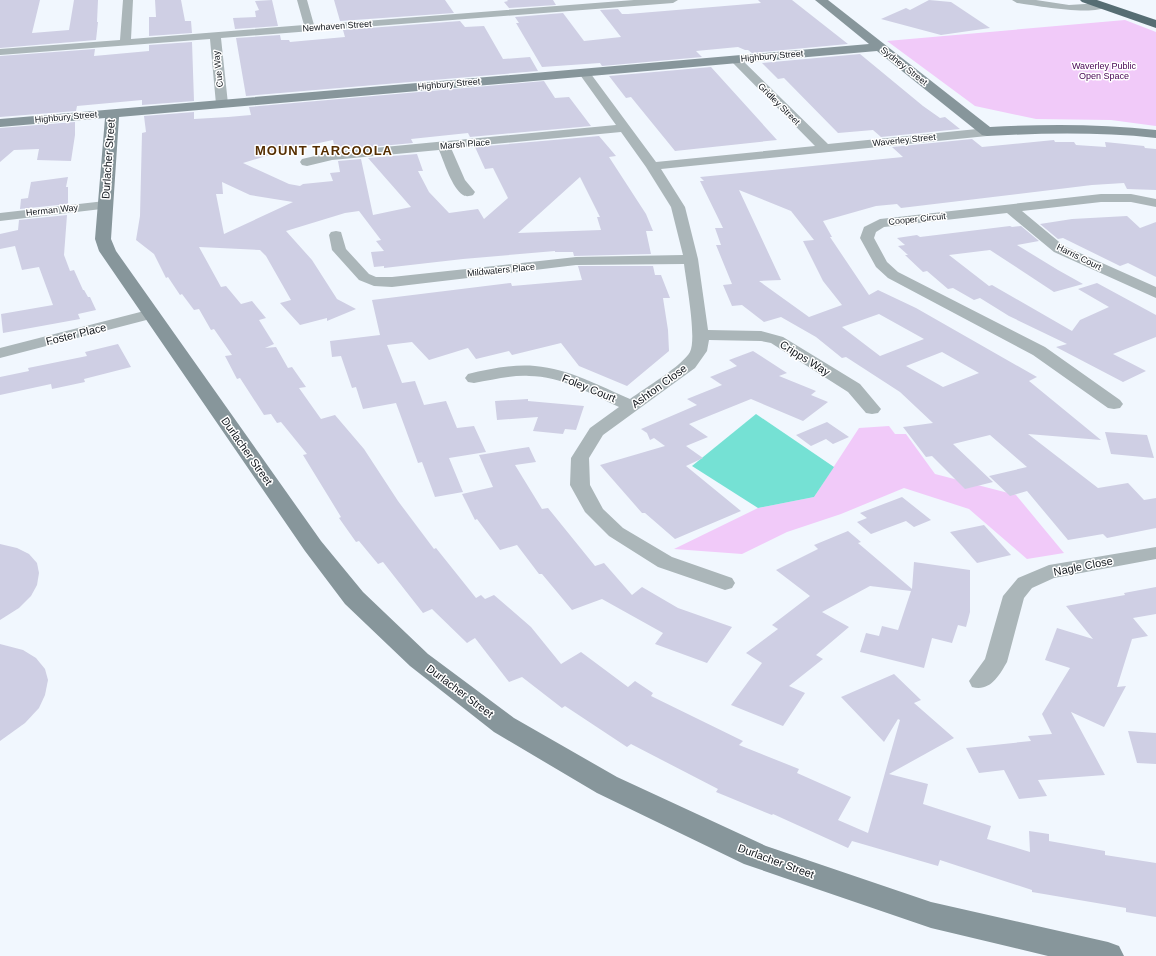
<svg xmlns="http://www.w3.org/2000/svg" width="1156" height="956" font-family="Arial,sans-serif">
<rect width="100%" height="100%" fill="#f1f7fe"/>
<!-- green -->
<g fill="#f1caf9">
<polygon points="1125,20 1156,32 1156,126 1111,120 1036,119 975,106 887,41"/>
<polygon points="889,426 895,434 906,434 935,474 1016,495 1064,553 1027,559 969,509 904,488 841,514 787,532 742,554 674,549 758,508 814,497 859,428"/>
</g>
<!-- water -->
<polygon fill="#75e1d4" points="756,414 834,467 814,497 758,508 692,466"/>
<!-- building -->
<g fill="#cfcfe4" fill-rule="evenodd">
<polygon points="0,0 40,0 32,33 69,30 74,0 98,0 97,22 98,22 96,40 0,48"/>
<polygon points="155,0 181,0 185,21 191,21 192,33 149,36 149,17 156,17"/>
<polygon points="272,0 278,26 235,29 233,18 256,17 255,11 259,10 255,1"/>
<polygon points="334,0 445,0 454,13 340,21"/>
<polygon points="507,0 553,0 556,5 509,8 504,2 508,1"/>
<polygon points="758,0 792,0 848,44 752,53 748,50 745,50 738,47 696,51 702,57 602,66 600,63 542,67 516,23 519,23 515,17 563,13 584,41 621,37 600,10 618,9 622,14 628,14 761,3"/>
<polygon points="929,0 951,2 990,28 941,35 881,19 906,8 910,10"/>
<polygon points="460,21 465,27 484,26 503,59 530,57 538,71 246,96 236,38 280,35 281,40 289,40 290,42 345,37 343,30"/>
<polygon points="192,42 194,101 142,105 142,100 77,106 76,111 0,117 0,56 95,49 94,56 149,51 149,45"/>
<polygon points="860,54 923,106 940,118 945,117 960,129 881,137 873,130 838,133 784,78 778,79 762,63"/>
<polygon points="711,67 777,140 675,151 631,97 626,98 609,76"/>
<path d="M 544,81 L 555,98 L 569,97 L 591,126 L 470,137 L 468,133 L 411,139 L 413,143 L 359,148 L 358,147 L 359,148 L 335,150 L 333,140 L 286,150 L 243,163 L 289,184 L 300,186 L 303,184 L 333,181 L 330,173 L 340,172 L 338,161 L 361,159 L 373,215 L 411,207 L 368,158 L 417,154 L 423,171 L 418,171 L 429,192 L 449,213 L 478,209 L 484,219 L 508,198 L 493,168 L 485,169 L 475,147 L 599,136 L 616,156 L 609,157 L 646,214 L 653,231 L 646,231 L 651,254 L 574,256 L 573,252 L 555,252 L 555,251 L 463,259 L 384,268 L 384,266 L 374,267 L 371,252 L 384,251 L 376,241 L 381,240 L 359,211 L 345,213 L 286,231 L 312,260 L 337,299 L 356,309 L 327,321 L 327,318 L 300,325 L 280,303 L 291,300 L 266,256 L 260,250 L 199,247 L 221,287 L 226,286 L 241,304 L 252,301 L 266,318 L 259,320 L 274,344 L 265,348 L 276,347 L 288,368 L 292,367 L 306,387 L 299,388 L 321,419 L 335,415 L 364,449 L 398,501 L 434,549 L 436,548 L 476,598 L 481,595 L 485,599 L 494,595 L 531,627 L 561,664 L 581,652 L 628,687 L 635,681 L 653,693 L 651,696 L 743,741 L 739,745 L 799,769 L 797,773 L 851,797 L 838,820 L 868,833 L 900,720 L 898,719 L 884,742 L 841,697 L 894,674 L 921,700 L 914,703 L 954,738 L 889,774 L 928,784 L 923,804 L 991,826 L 987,839 L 1030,852 L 1029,831 L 1049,834 L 1049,841 L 1105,851 L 1105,855 L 1156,863 L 1156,917 L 1126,912 L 1126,908 L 1032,892 L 1032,890 L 940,860 L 938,866 L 852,841 L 848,848 L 773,814 L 772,815 L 716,792 L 718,789 L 631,744 L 627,747 L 565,706 L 562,708 L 522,677 L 509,682 L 475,638 L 467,643 L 432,609 L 423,613 L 383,562 L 378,564 L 359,541 L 356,542 L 339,518 L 341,517 L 303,455 L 307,454 L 281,422 L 277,423 L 271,414 L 264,415 L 240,378 L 237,379 L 225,356 L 232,355 L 214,329 L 211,330 L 199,309 L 194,310 L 182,294 L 180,295 L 168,277 L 166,278 L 154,254 L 136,240 L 140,216 L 142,133 L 146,132 L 144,116 L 194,112 L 194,119 L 228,117 L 251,115 L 249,107 ZM 580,177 L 600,217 L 597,217 L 601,230 L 518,233 ZM 222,182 L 250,195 L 293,202 L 224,234 L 216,194 L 223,194 Z"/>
<polygon points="75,122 75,135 71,161 37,160 39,149 14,150 0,162 0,128"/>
<path d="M 972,139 L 982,147 L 1054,140 L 1055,142 L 1074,142 L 1076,145 L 1106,147 L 1105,142 L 1144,146 L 1145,148 L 1156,149 L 1156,190 L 1127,189 L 1124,183 L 1092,185 L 901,208 L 897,204 L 876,206 L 823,221 L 832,237 L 830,237 L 869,295 L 878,290 L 916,308 L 1037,377 L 1029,381 L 1101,440 L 1028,434 L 1098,488 L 1128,483 L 1144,500 L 1156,498 L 1156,528 L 1107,538 L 1103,534 L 1068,540 L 1027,491 L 1010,496 L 989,476 L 1027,467 L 990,435 L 953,444 L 993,482 L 965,489 L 932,456 L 926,457 L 903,427 L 933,423 L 900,392 L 846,357 L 842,358 L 816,337 L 781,317 L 764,322 L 742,305 L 732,306 L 723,285 L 732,284 L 716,245 L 721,245 L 715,228 L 723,228 L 700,181 L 704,181 L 700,177 L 903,157 L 892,147 ZM 739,190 L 791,211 L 814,240 L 803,241 L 823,281 L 842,305 L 809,317 L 759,281 L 781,280 ZM 879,314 L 924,339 L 880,356 L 842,327 ZM 942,352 L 979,373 L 943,387 L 906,366 Z"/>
<polygon points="68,177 66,187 68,187 68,204 20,209 21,199 28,198 31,182"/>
<polygon points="67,215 64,255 70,271 74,270 83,290 84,290 88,297 90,297 96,310 78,314 80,319 3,333 1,314 53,305 39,267 22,270 15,246 0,249 0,234 18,230 19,220"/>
<polygon points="1127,216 1140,228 1156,222 1156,277 1128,263 1120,266 1063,238 1058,239 1040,224 1072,219"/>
<polygon points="1010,226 1012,227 1021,226 1039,241 1017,245 1058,270 1083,284 1054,292 990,250 949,255 989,286 992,285 1072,331 1080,320 1109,307 1078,289 1097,283 1156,315 1156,337 1113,354 1146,371 1123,382 1056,347 1067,344 1009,316 980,298 974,300 953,288 948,289 927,271 923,272 905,255 908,255 898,246 905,245 897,238 917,235 920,237"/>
<polygon points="578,266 653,266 655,275 661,275 670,298 663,298 668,330 669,351 627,386 579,366 561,343 512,355 509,351 476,359 468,348 429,360 412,342 387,345 402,383 415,381 424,405 446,401 457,428 474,426 486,452 449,458 463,492 435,497 422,462 418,463 396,403 363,409 356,387 352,388 341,356 332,357 330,341 380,335 372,300 511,283 512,286 582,280"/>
<polygon points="118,344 131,367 84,379 85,382 52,389 51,384 0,395 0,377 29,371 28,368 87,356 85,352"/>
<polygon points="753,351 787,373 779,376 816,391 811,395 828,402 803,421 751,399 689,424 708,437 686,446 703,458 686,466 741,511 675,539 645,513 642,513 600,465 665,446 654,438 650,440 647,433 641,429 697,405 687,399 722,385 710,377 737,366 729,360"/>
<polygon points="528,399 528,401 584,406 576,430 565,429 563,434 533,431 538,417 497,420 495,401"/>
<polygon points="827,422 849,437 833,444 826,439 811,446 796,435"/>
<polygon points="1105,432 1147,435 1154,458 1111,454"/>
<polygon points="529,447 536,462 515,465 542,509 548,508 595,566 604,563 632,595 642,587 678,608 732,627 707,663 655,644 663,633 602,599 572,610 542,574 539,574 517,545 500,550 477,519 475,520 462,494 493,487 479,455"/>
<polygon points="902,497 931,520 914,527 906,521 871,534 857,522 867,518 860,513"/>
<polygon points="984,525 1011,555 977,563 950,532"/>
<polygon points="848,531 861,542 858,543 912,589 914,562 970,570 970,612 966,627 958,625 952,643 932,638 924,668 860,652 866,633 879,636 882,626 898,630 911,591 870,586 822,612 849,627 816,655 823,659 789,686 805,693 783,726 731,705 762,663 746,653 778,629 772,625 810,596 776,570 818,549 814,545"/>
<polygon points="0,544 17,548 29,554 37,563 39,573 37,585 31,596 19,608 0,620"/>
<polygon points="1156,587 1156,614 1133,618 1148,636 1132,639 1117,687 1126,686 1104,727 1071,712 1105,775 1038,780 1047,796 1019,799 1004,770 979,773 966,748 1031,741 1028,736 1052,734 1042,714 1070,668 1045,660 1057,628 1093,639 1066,606 1125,595 1124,593"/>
<polygon points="0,644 23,650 36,658 45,669 48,680 45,695 39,708 25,723 0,741"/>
<polygon points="1128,731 1156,733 1156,764 1137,763"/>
</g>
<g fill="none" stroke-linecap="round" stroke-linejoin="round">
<!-- street -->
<g fill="#abb6b9" fill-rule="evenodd">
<polygon points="123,0 133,0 131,39 304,25 297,0 307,0 314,25 634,0 678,0 673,3 221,38 228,104 226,107 218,107 216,104 210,39 0,55 0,49 120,40"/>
<path d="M 1012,0 L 1036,0 L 1069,5 L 1101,3 L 1106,6 C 1096,17 1033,5 1017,3 Z"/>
<path d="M 735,56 L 739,57 L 828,144 L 987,128 L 991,129 L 993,132 L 991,135 L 987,136 L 661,169 L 685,207 L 698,259 L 708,330 L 761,331 L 783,337 L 860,384 L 881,409 L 878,413 L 872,414 L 866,413 L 848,392 L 771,343 L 761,341 L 709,340 L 707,351 L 695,368 L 603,435 L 589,458 L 590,485 L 603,509 L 623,528 L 672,557 L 732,578 L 735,583 L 732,588 L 725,590 L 658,567 L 609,536 L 585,512 L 570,485 L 571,458 L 590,428 L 619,407 C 591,394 561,376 529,376 C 511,375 492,380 474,383 L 468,382 L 465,378 L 468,374 C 489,369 513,364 535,366 C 569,369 600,386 630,399 C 645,388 682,366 690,352 C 697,338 686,281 684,264 L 576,265 L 392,287 L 374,286 L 359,280 L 332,250 L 329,235 L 331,232 L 336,231 L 341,232 L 346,249 L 369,274 L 376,277 L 392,277 L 576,257 L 683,255 L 671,207 L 646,167 L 621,132 L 451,148 L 465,180 L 475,192 L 473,195 C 470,196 466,197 463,195 C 452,188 444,162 439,150 L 332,160 L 307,166 L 302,165 L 300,162 L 302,159 L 332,152 L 616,125 L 578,72 L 580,70 L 588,70 L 656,162 L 815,146 L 731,61 L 729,59 Z"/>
<polygon points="1101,194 1131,194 1156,199 1156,207 1131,202 1101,202 1022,211 1064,246 1156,287 1156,298 1054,252 1007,213 884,227 876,232 874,238 887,262 898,272 1045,347 1120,400 1123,404 1120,408 1114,409 1108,408 1033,355 888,278 876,267 860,238 864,227 880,219"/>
<polygon points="105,201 110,202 112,205 110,208 0,221 0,213"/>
<polygon points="152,309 158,311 160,314 158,317 0,358 0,348"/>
<path d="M 1156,547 L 1156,559 L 1054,578 L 1032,588 L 1024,598 L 1007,662 C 999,676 990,692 972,687 L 969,681 L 985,659 L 1003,596 L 1018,578 L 1049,565 Z"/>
</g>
<!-- secondary -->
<path fill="#87969b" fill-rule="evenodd" d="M 815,0 L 828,0 L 990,127 C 1046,124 1101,124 1156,130 L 1156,138 C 1100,132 1044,133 987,136 L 982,135 L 877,51 L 119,117 L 111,239 L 116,251 L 321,541 L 363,592 L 428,654 L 514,718 L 617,777 L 766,846 L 931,902 L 1108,942 L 1119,946 L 1124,956 L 1048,956 L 931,928 L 744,864 L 597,793 L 494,732 L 410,666 L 345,604 L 305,551 L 99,251 L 95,239 L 105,118 L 0,127 L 0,119 L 869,44 Z"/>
<!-- highway -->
<polygon fill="#566d73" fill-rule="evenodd" points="1080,0 1097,0 1156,20 1156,28 1082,2"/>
</g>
<g text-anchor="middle" stroke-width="3" stroke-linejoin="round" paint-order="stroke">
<!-- far-street labels -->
<g font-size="9" fill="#0f141a" stroke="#fff">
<text transform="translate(337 26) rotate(-4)" y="3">Newhaven Street</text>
<text transform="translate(772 56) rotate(-5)" y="3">Highbury Street</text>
<text transform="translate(904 66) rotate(38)" y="3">Sydney Street</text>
<text transform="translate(218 69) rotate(-96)" y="3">Cue Way</text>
<text transform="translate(449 84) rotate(-5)" y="3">Highbury Street</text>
<text transform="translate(779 104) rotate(45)" y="3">Gridley Street</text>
<text transform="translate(66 117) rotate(-5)" y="3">Highbury Street</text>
<text transform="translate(904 140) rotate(-6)" y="3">Waverley Street</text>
<text transform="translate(465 144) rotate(-5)" y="3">Marsh Place</text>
<text transform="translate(52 210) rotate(-6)" y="3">Herman Way</text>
<text transform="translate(917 219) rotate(-6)" y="3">Cooper Circuit</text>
<text transform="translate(1079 257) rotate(26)" y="3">Harris Court</text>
<text transform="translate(501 270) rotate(-6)" y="3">Mildwaters Place</text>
</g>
<!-- far-park labels -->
<g font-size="9" fill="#450351" stroke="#fff">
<text x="1104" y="69">Waverley Public<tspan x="1104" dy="10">Open Space</tspan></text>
</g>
<!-- street labels -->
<g font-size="11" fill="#0f141a" stroke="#fff">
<text transform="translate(108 159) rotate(-86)" y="4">Durlacher Street</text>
<text transform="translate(76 334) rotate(-14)" y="4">Foster Place</text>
<text transform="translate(805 358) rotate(32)" y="4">Cripps Way</text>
<text transform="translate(659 386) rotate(-36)" y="4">Ashton Close</text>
<text transform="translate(589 388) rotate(22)" y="4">Foley Court</text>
<text transform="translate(247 451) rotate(55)" y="4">Durlacher Street</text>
<text transform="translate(1083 566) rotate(-11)" y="4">Nagle Close</text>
<text transform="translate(460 691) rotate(37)" y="4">Durlacher Street</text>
<text transform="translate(776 861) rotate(20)" y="4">Durlacher Street</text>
</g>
<!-- far-district labels -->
<g font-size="13" font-weight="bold" letter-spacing="1" fill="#552e00" stroke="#fff">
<text x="324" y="155">MOUNT TARCOOLA</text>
</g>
</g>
</svg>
